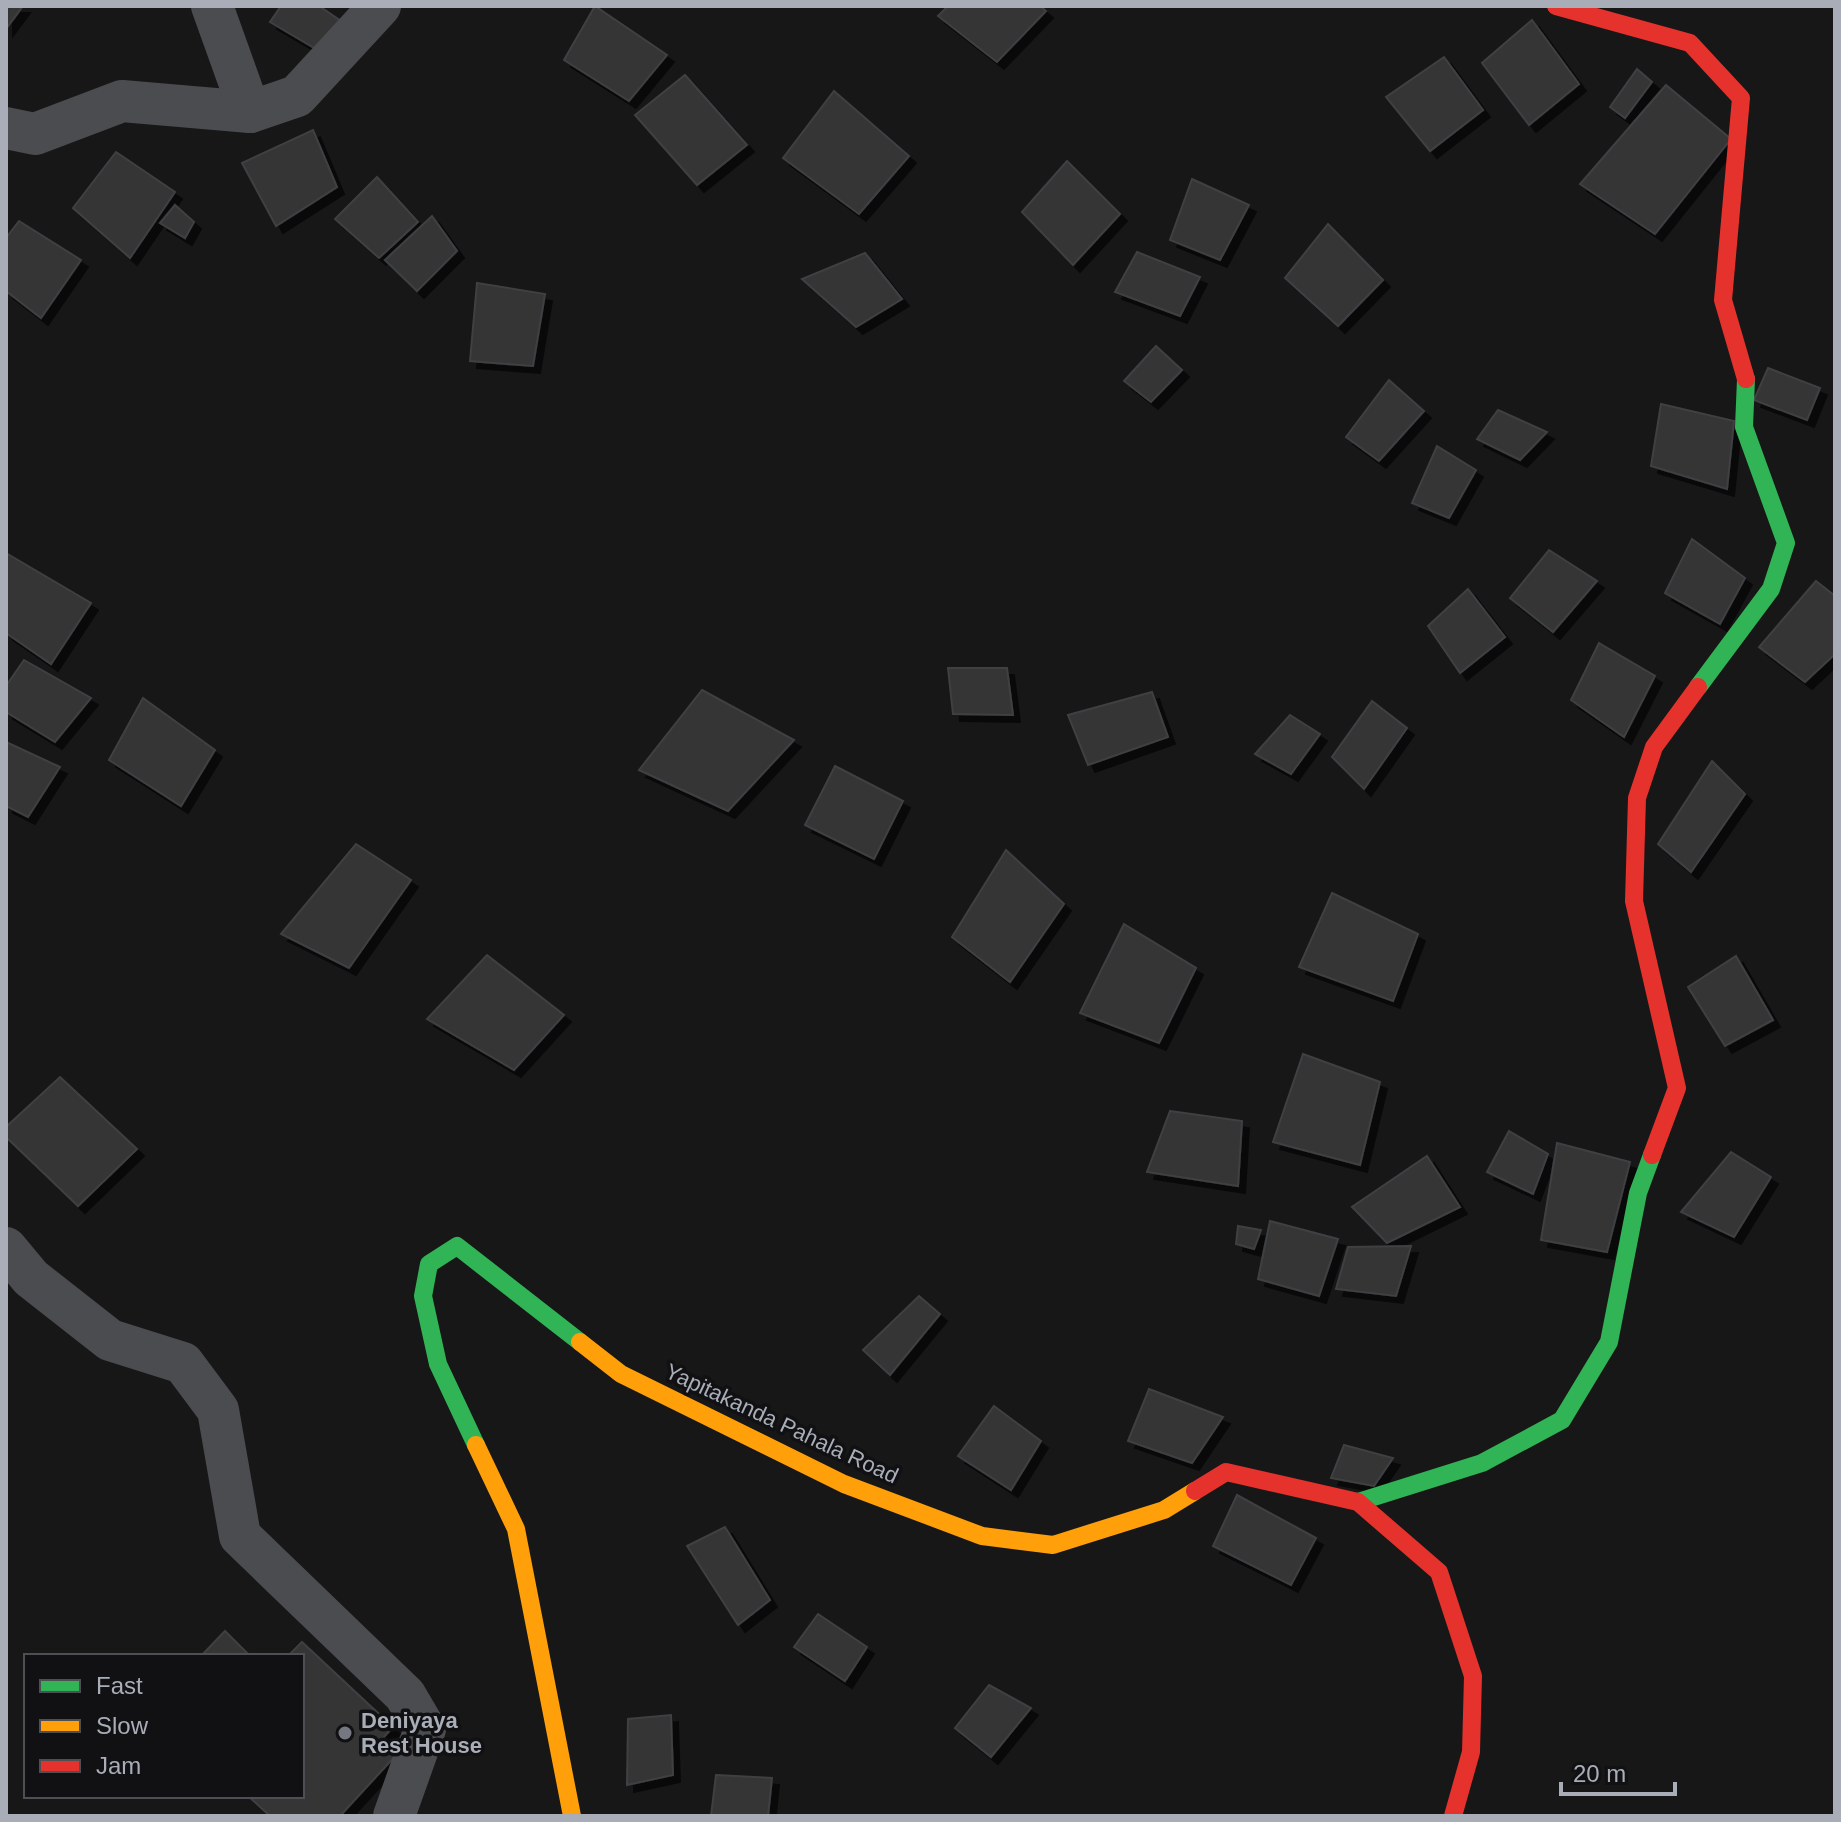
<svg xmlns="http://www.w3.org/2000/svg" width="1841" height="1822" font-family="Helvetica,sans-serif">
<defs>
<filter id="shadow"><feDropShadow dx="7" dy="7" stdDeviation="0" flood-color="#0009"/></filter>
</defs>
<rect width="100%" height="100%" fill="#171717"/>
<!-- building -->
<g fill="#353536" stroke="#3f4043" stroke-width="2" filter="url(#shadow)">
<polygon points="6,6 23,6 6,29"/>
<polygon points="281,6 319,6 347,25 326,55 270,22"/>
<polygon points="595,6 667,55 629,101 564,60"/>
<polygon points="948,6 1040,6 1046,11 997,62 938,16"/>
<polygon points="1532,20 1579,84 1529,125 1482,63"/>
<polygon points="1444,57 1483,110 1430,151 1386,97"/>
<polygon points="1637,69 1652,82 1625,118 1610,107"/>
<polygon points="685,75 747,145 697,185 635,115"/>
<polygon points="1666,85 1731,139 1655,234 1580,184"/>
<polygon points="834,91 909,156 859,214 783,158"/>
<polygon points="313,130 337,187 276,226 242,163"/>
<polygon points="116,152 175,192 130,258 73,208"/>
<polygon points="1067,161 1120,214 1073,265 1022,212"/>
<polygon points="377,177 418,222 379,258 335,219"/>
<polygon points="1192,179 1249,205 1220,260 1170,240"/>
<polygon points="175,205 194,222 185,238 160,223"/>
<polygon points="432,216 457,251 417,291 385,260"/>
<polygon points="19,221 81,260 41,318 6,291 6,238"/>
<polygon points="1328,224 1383,280 1338,326 1285,278"/>
<polygon points="1137,252 1200,277 1180,316 1115,292"/>
<polygon points="865,253 902,299 856,327 802,279"/>
<polygon points="477,283 545,294 533,366 470,361"/>
<polygon points="1156,346 1182,370 1151,402 1124,381"/>
<polygon points="1768,368 1820,388 1807,420 1754,400"/>
<polygon points="1389,380 1424,411 1379,461 1346,437"/>
<polygon points="1661,404 1734,421 1727,489 1651,466"/>
<polygon points="1498,410 1547,432 1520,460 1477,439"/>
<polygon points="1437,446 1476,470 1449,518 1412,503"/>
<polygon points="1692,539 1745,578 1720,624 1665,593"/>
<polygon points="1549,550 1597,581 1553,632 1510,598"/>
<polygon points="6,553 91,603 51,664 6,633"/>
<polygon points="1816,581 1835,596 1835,654 1805,682 1759,647"/>
<polygon points="1468,589 1505,637 1460,673 1428,626"/>
<polygon points="1599,643 1655,676 1624,737 1571,700"/>
<polygon points="24,660 91,698 55,742 6,712 6,686"/>
<polygon points="948,668 1007,668 1013,715 953,714"/>
<polygon points="702,690 794,740 728,811 639,770"/>
<polygon points="1152,692 1168,737 1088,765 1068,715"/>
<polygon points="143,698 215,750 181,806 109,760"/>
<polygon points="1372,701 1407,728 1364,789 1332,757"/>
<polygon points="1290,715 1320,734 1291,774 1255,754"/>
<polygon points="6,742 60,767 28,817 6,806"/>
<polygon points="1712,761 1745,794 1691,872 1658,844"/>
<polygon points="835,766 903,801 874,859 805,825"/>
<polygon points="356,844 411,880 349,968 281,934"/>
<polygon points="1006,850 1064,904 1010,982 952,937"/>
<polygon points="1332,893 1418,934 1393,1001 1299,967"/>
<polygon points="1124,924 1196,968 1159,1043 1080,1013"/>
<polygon points="487,955 564,1015 514,1070 427,1019"/>
<polygon points="1736,956 1773,1020 1725,1046 1688,987"/>
<polygon points="1303,1054 1380,1082 1360,1165 1273,1142"/>
<polygon points="60,1077 137,1149 78,1206 6,1137 6,1127"/>
<polygon points="1170,1111 1242,1121 1238,1186 1147,1172"/>
<polygon points="1509,1131 1548,1154 1533,1194 1487,1172"/>
<polygon points="1557,1143 1630,1162 1607,1252 1541,1240"/>
<polygon points="1731,1152 1771,1177 1734,1237 1681,1212"/>
<polygon points="1427,1156 1460,1207 1387,1243 1352,1207"/>
<polygon points="1270,1221 1338,1239 1319,1296 1258,1279"/>
<polygon points="1238,1226 1261,1230 1254,1249 1236,1244"/>
<polygon points="1411,1246 1396,1296 1336,1289 1348,1247"/>
<polygon points="919,1296 940,1314 890,1375 863,1350"/>
<polygon points="1149,1389 1223,1417 1192,1463 1128,1441"/>
<polygon points="994,1406 1041,1441 1011,1490 958,1456"/>
<polygon points="1344,1445 1393,1458 1374,1486 1331,1478"/>
<polygon points="1237,1495 1316,1538 1291,1585 1213,1546"/>
<polygon points="725,1527 770,1600 738,1625 687,1546"/>
<polygon points="818,1614 867,1647 845,1681 794,1647"/>
<polygon points="225,1631 250,1656 201,1656"/>
<polygon points="302,1642 393,1727 383,1738 398,1753 340,1816 270,1816 248,1796 302,1796 302,1656 288,1656"/>
<polygon points="989,1685 1031,1708 991,1757 955,1728"/>
<polygon points="671,1715 673,1775 627,1785 628,1719"/>
<polygon points="716,1775 772,1778 768,1816 711,1816"/>
</g>
<g fill="none" stroke-linecap="round" stroke-linejoin="round">
<!-- street -->
<g stroke="#4b4c50" stroke-width="42">
<polyline points="212,6 250,112"/>
<polyline points="6,128 35,134 122,101 250,112 297,96 380,6"/>
<polyline points="6,1248 31,1278 110,1340 183,1363 218,1410 240,1536 405,1695 425,1729 394,1816"/>
</g>
<!-- fast -->
<g stroke="#30b455" stroke-width="18">
<polyline points="1698,687 1771,589 1786,543 1744,427 1746,379"/>
<polyline points="476,1445 438,1364 423,1296 429,1264 457,1246 580,1342"/>
<polyline points="1358,1502 1482,1463 1562,1420 1609,1342 1638,1193 1652,1155"/>
</g>
<!-- slow -->
<g stroke="#ff9f0a" stroke-width="18">
<polyline points="580,1342 621,1374 844,1484 982,1536 1053,1545 1164,1510 1195,1491"/>
<polyline points="476,1445 516,1529 572,1816"/>
</g>
<!-- jam -->
<g stroke="#e5322d" stroke-width="18">
<polyline points="1556,6 1690,43 1741,98 1723,300 1746,379"/>
<polyline points="1652,1155 1677,1088 1634,901 1637,798 1654,747 1698,687"/>
<polyline points="1195,1491 1226,1472 1358,1502 1439,1572 1473,1676 1471,1752 1453,1816"/>
</g>
</g>
<!-- markers -->
<circle fill="#757880" stroke="#111113" stroke-width="3" cx="345" cy="1733" r="8"/>
<g text-anchor="middle" stroke-width="7" stroke-linejoin="round" paint-order="stroke">
<!-- street labels -->
<g font-size="22" fill="#a8adb8" stroke="#111113">
<text transform="translate(782 1423) rotate(25)" y="8">Yapitakanda Pahala Road</text>
</g>
<!-- poi labels -->
<g font-size="22" font-weight="bold" fill="#a8adb8" stroke="#111113" text-anchor="start">
<text x="361" y="1728">Deniyaya<tspan x="361" dy="25">Rest House</tspan></text>
</g>
</g>
<!-- border -->
<rect width="1841" height="1822" fill="none" stroke="#a8adb8" stroke-width="16"/>
<!-- legend -->
<rect x="24" y="1654" width="280" height="144" fill="#111113" stroke="#4d4f55" stroke-width="2"/>
<rect x="40" y="1680" width="40" height="12" fill="#30b455" stroke="#4d4f55" stroke-width="2"/>
<text x="96" y="1694" font-size="24" fill="#a8adb8">Fast</text>
<rect x="40" y="1720" width="40" height="12" fill="#ff9f0a" stroke="#4d4f55" stroke-width="2"/>
<text x="96" y="1734" font-size="24" fill="#a8adb8">Slow</text>
<rect x="40" y="1760" width="40" height="12" fill="#e5322d" stroke="#4d4f55" stroke-width="2"/>
<text x="96" y="1774" font-size="24" fill="#a8adb8">Jam</text>
<!-- scale -->
<path d="M1561 1782v12h114v-12" fill="none" stroke="#a8adb8" stroke-width="4"/>
<text x="1573" y="1782" font-size="24" fill="#a8adb8" stroke="#111113" stroke-width="6" paint-order="stroke">20 m</text>
</svg>
